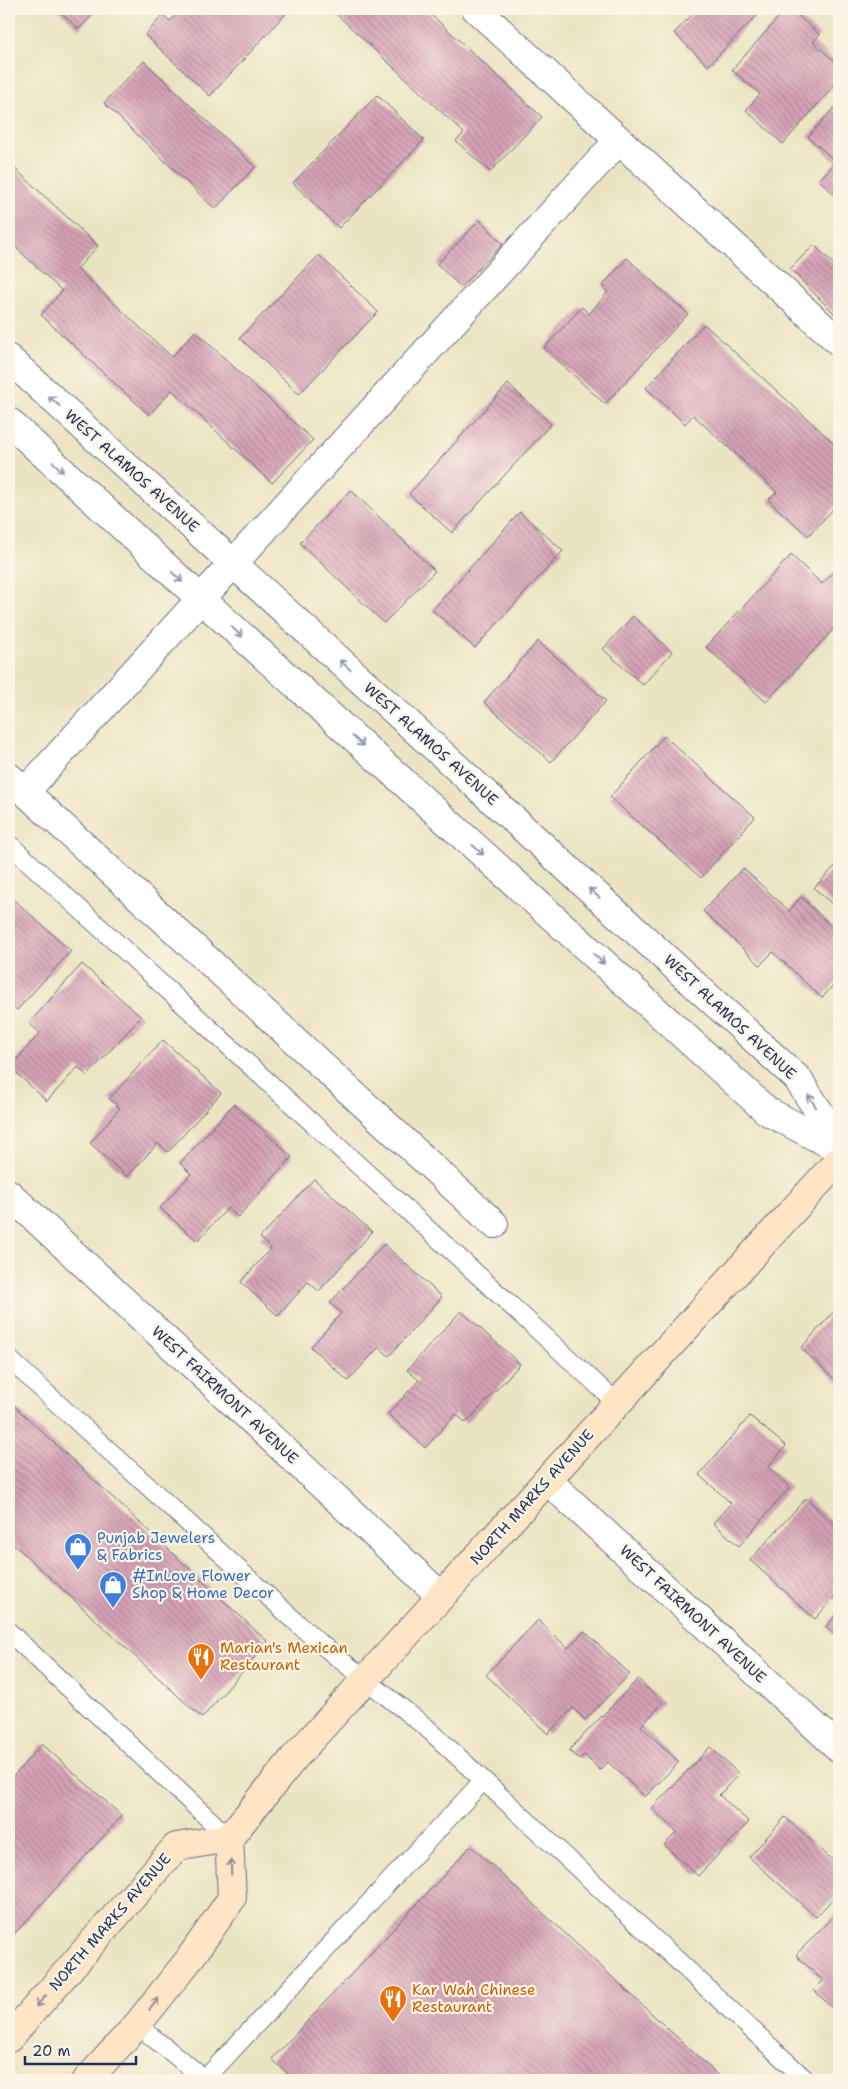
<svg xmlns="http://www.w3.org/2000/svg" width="848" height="2089" font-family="'Shantell Sans',sans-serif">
<defs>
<pattern id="building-back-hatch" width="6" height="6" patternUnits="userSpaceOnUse" patternTransform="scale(1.25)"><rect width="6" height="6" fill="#d5a1b5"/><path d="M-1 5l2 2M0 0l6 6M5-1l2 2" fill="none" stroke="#ac8496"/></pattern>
</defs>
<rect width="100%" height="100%" fill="#fcf5e5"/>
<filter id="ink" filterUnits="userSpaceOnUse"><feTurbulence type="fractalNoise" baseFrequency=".02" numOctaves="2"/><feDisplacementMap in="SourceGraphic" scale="10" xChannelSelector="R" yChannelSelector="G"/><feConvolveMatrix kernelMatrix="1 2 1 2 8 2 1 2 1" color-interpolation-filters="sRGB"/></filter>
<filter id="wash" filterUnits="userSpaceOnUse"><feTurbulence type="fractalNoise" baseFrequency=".0096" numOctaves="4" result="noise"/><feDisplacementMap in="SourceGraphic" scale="20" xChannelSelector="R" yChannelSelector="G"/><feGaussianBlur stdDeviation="1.12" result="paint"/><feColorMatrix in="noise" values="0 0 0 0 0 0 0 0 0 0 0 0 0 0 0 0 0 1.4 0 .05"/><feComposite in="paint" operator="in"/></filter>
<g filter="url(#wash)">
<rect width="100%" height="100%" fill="#ebe4c2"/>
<g id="blocks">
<!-- building -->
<g fill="url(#building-back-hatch)">
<polygon points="57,9 98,9 79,29"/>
<polygon points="181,9 285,9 288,11 210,96 145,35 163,15 170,21"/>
<polygon points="331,9 425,9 542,117 490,172 456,141 464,133"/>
<polygon points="685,9 763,9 708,66 674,33 692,15"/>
<polygon points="786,9 790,9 820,35 813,42 839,65 839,80 783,144 746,110 760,94 732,70"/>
<polygon points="144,61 255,167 215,209 104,103"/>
<polygon points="377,95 424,140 339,228 293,183"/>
<polygon points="839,102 839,199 819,180 836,162 808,137"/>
<polygon points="9,163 98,246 77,269 172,357 195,331 313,440 272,483 172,390 149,415 41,315 62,291 9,241"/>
<polygon points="480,220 503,244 461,287 437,264"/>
<polygon points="814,245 839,269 839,311 836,315 790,269"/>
<polygon points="319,255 378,312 299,394 240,338"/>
<polygon points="627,258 688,314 605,404 544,348 582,307 589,314 608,292 602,286"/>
<polygon points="704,324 839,448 839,503 808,536 768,500 777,492 693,415 685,424 646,388"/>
<polygon points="508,384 551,424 452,533 409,494"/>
<polygon points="351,490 435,571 384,623 300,543"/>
<polygon points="520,512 563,551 475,648 432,610"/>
<polygon points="791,555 822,584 839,566 839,623 766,702 706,647"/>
<polygon points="633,616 672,652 643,685 603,649"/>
<polygon points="538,641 606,701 551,762 484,702"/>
<polygon points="664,736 755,817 701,878 610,797"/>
<polygon points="839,862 839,910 814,888"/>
<polygon points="743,868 789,911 801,897 839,933 839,979 822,998 773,952 760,965 703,911"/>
<polygon points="12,898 71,951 17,1010 9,1003 9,901"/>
<polygon points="82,964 141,1017 87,1076 78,1067 47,1101 10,1067 40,1033 29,1023"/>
<polygon points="163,1040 221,1093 168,1152 158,1143 127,1177 90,1143 120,1108 109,1099"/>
<polygon points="234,1104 292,1157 238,1217 228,1208 197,1241 160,1208 191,1174 180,1163"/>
<polygon points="314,1179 372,1232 319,1291 308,1282 278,1316 241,1282 271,1248 260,1238"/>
<polygon points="384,1244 442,1297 389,1356 379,1347 348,1381 311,1347 341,1313 330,1303"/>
<polygon points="839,1306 839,1384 801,1348"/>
<polygon points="461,1311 520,1364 466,1423 456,1414 425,1448 388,1414 419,1380 407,1370"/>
<polygon points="9,1401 268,1642 202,1718 9,1540"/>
<polygon points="750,1416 786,1446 768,1467 790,1487 739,1546 713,1523 731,1503 699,1475"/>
<polygon points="806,1498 839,1528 839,1592 815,1619 750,1560"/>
<polygon points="839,1611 839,1639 826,1627"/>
<polygon points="538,1620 568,1648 584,1631 630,1674 585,1720 573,1708 548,1734 486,1675"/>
<polygon points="638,1679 663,1703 641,1726 679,1762 645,1797 608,1762 600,1770 584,1755 579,1759 569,1750"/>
<polygon points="42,1744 122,1816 9,1940 9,1781"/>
<polygon points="710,1747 739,1774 719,1795 749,1822 698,1876 664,1845 677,1832 652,1808"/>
<polygon points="785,1817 839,1866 839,1892 816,1917 749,1857"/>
<polygon points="471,1846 723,2080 294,2080 272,2059"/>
<polygon points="839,1910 839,2015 814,1990 823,1981 796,1955"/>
</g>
</g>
</g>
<g filter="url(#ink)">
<use href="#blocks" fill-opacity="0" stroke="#646e81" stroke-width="1"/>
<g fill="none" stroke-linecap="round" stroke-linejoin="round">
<defs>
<g id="service">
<polyline points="9,844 617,1403"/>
<polyline points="9,1359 318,1642 427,1728 806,2080"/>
<polyline points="9,1632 229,1838"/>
<polyline points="137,2025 206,2080"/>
<polyline points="205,2079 483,1781"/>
</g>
<g id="minor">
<polyline points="476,9 839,342"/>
<polyline points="9,359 797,1078 839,1142"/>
<polyline points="9,422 201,599 767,1111 839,1149"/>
<polyline points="9,777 494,1224"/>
<polyline points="25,792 619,140"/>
<polyline points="9,1194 441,1596"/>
<polyline points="547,1480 839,1748"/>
</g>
<g id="secondary">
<polyline points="9,2038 176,1847 229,1838 294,1758 365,1680 839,1160"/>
<polyline points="87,2080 137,2025 188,1961 232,1898 229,1838"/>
</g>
</defs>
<!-- service casing -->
<use href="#service" stroke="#646e81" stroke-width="20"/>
<!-- minor casing -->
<use href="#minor" stroke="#646e81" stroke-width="30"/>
<!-- secondary casing -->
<use href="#secondary" stroke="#646e81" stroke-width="30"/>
<!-- service -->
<use href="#service" stroke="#fff" stroke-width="18"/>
<!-- minor -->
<use href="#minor" stroke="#fff" stroke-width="28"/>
<!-- secondary -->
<use href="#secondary" stroke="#fde5c5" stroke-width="28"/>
</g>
<!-- one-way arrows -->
<defs><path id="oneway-shaft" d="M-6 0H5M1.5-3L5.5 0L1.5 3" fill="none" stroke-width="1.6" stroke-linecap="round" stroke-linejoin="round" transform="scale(1.25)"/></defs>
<g stroke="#8d97ae">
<use href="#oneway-shaft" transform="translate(54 401) rotate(-138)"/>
<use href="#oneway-shaft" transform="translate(58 467) rotate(43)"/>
<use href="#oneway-shaft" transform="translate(177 577) rotate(43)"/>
<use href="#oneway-shaft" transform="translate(237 632) rotate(42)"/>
<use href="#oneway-shaft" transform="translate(345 665) rotate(-138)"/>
<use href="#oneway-shaft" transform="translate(358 741) rotate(42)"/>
<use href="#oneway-shaft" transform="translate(478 850) rotate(42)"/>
<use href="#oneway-shaft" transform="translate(594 893) rotate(-138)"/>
<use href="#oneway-shaft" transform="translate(599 959) rotate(42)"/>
<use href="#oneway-shaft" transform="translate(812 1101) rotate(-123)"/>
</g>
<g stroke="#8c8a92">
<use href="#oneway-shaft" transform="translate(231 1867) rotate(-92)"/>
<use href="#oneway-shaft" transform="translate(41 2001) rotate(131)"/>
<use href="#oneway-shaft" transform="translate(154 2004) rotate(-52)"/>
</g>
</g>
<!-- icons -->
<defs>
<symbol id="shop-pin" viewBox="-11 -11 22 30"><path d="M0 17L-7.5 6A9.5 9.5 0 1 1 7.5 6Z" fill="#3f7fe0" stroke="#fcf5e5"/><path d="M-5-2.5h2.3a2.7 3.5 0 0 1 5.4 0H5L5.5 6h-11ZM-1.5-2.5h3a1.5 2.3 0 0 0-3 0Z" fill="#fff"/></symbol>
<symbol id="restaurant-pin" viewBox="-11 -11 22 30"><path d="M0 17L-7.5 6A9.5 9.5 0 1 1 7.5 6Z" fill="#e8710a" stroke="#fcf5e5"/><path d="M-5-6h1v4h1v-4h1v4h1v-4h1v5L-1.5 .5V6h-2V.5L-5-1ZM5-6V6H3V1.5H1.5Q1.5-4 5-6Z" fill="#fff"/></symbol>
</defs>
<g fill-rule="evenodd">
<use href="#shop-pin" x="62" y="1531" width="32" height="43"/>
<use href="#shop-pin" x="97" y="1569" width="32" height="43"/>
<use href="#restaurant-pin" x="185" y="1641" width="32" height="43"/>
<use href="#restaurant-pin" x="377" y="1983" width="32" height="43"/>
</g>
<g text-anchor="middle" stroke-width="4.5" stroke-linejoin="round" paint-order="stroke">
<!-- street labels -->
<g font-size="15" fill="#1b2f5e" stroke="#fcf5e5">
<text transform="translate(132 471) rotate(42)" y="5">WEST ALAMOS AVENUE</text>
<text transform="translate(431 744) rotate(42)" y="5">WEST ALAMOS AVENUE</text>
<text transform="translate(730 1017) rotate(43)" y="5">WEST ALAMOS AVENUE</text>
<text transform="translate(225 1395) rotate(43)" y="5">WEST FAIRMONT AVENUE</text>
<text transform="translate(532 1497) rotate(-48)" y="5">NORTH MARKS AVENUE</text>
<text transform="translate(693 1614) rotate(43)" y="5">WEST FAIRMONT AVENUE</text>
<text transform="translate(110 1922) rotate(-49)" y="5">NORTH MARKS AVENUE</text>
</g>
<!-- shop labels -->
<g font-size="15" fill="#366cbe" stroke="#fcf5e5" text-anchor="start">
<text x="97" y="1543">Punjab Jewelers<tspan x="97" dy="17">&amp; Fabrics</tspan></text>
<text x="132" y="1581">#InLove Flower<tspan x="132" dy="17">Shop &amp; Home Decor</tspan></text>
</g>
<!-- food labels -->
<g font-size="15" fill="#c56008" stroke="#fcf5e5" text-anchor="start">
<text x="220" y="1653">Marian's Mexican<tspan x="220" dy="17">Restaurant</tspan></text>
<text x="412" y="1995">Kar Wah Chinese<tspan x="412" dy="17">Restaurant</tspan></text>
</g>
</g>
<!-- margin -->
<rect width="848" height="2089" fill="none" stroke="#fcf5e5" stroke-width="30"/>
<!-- scale -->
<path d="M25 2056v8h111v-8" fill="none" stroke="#1b2f5e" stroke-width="2.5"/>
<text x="32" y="2056" font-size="15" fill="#1b2f5e" stroke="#fcf5e5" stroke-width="4" paint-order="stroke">20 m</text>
</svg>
